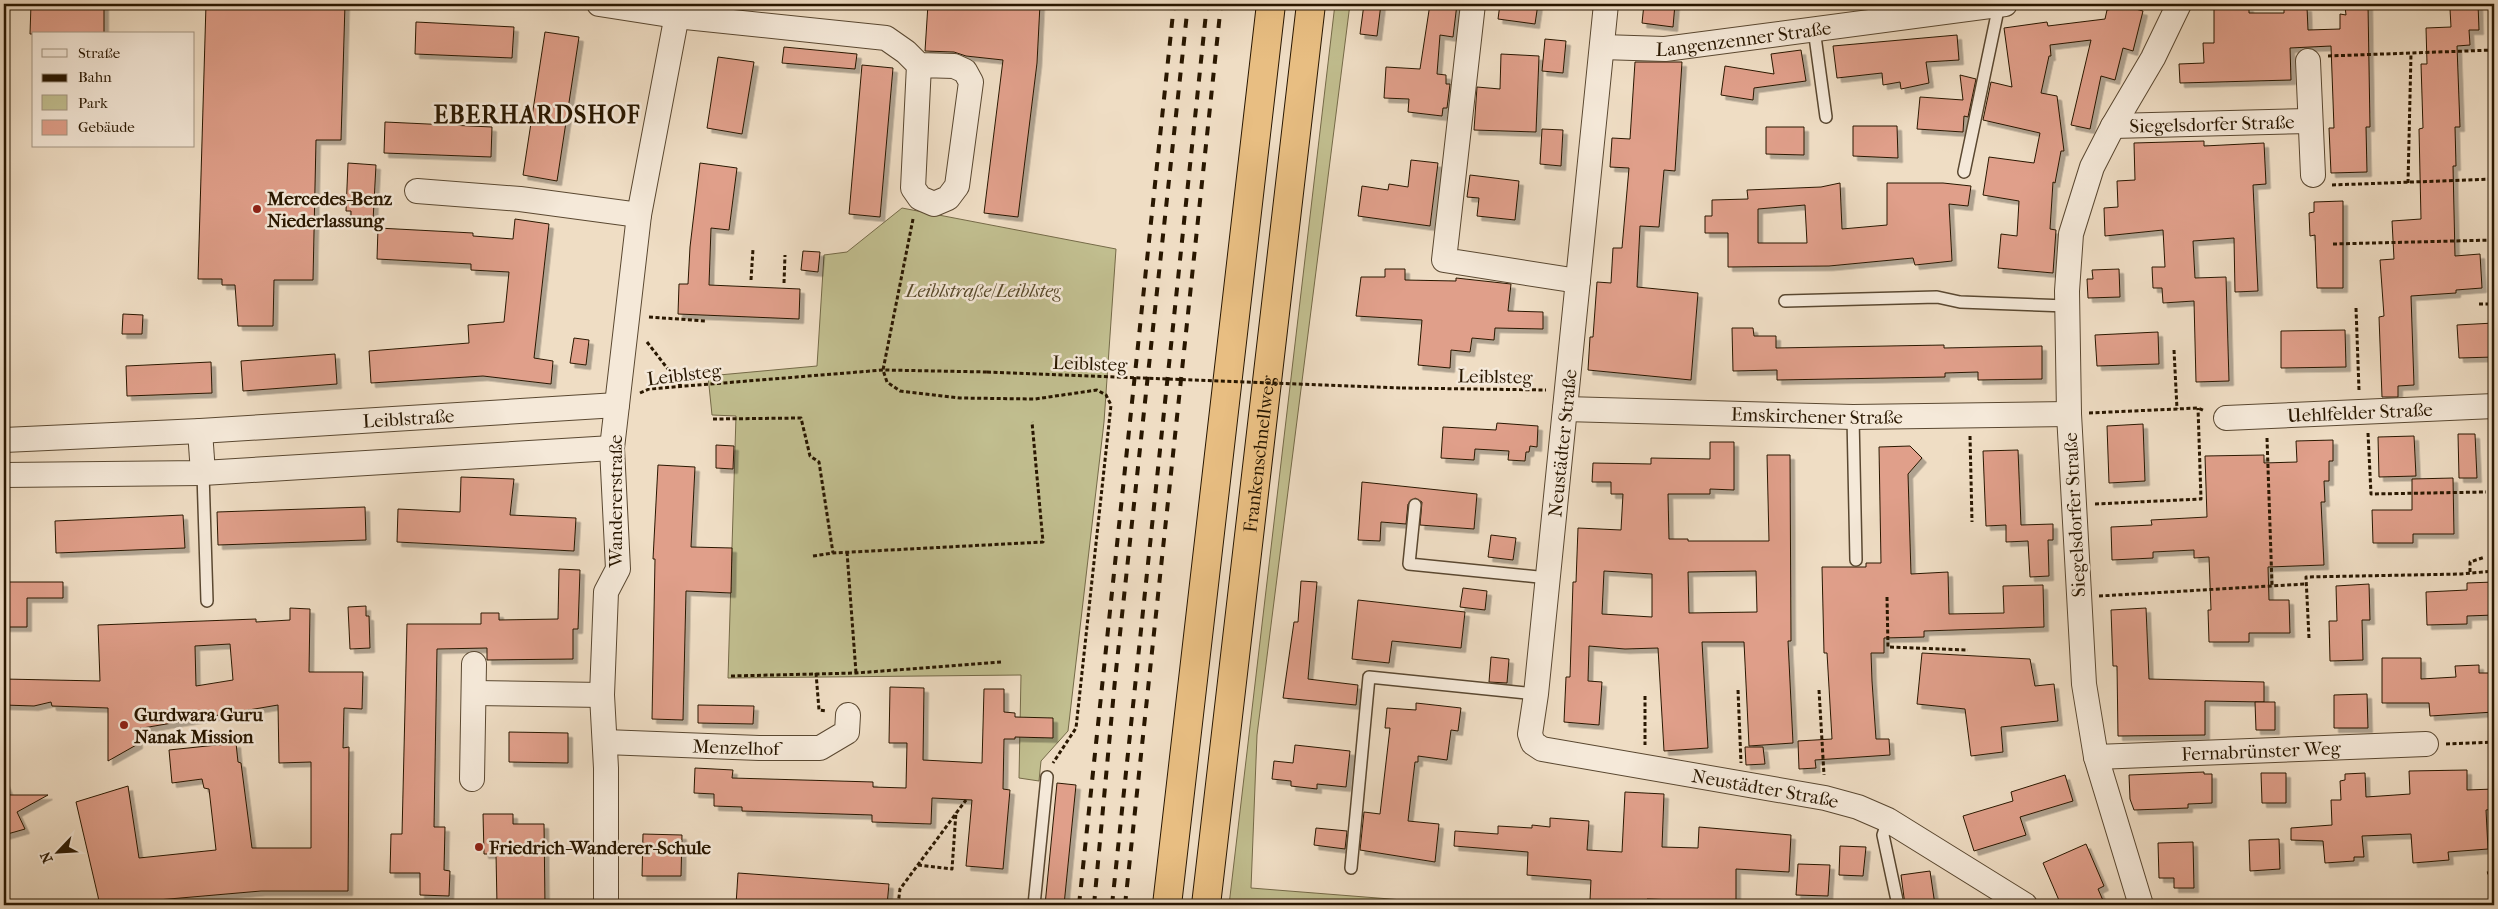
<svg xmlns="http://www.w3.org/2000/svg" width="2498" height="909" font-family="'IM FELL French Canon',serif">
<defs>
<filter id="shadow"><feDropShadow dx="4.5" dy="4.5" stdDeviation="0" flood-color="#0004"/></filter>
</defs>
<rect width="100%" height="100%" fill="#efddc4"/>
<filter id="stains"><feTurbulence type="fractalNoise" baseFrequency=".004" numOctaves="4"/><feColorMatrix values="0 0 0 0 .2 0 0 0 0 .09 0 0 0 0 .02 0 0 0 .5 -.17"/></filter>
<radialGradient id="worn" r=".72"><stop offset=".6" stop-color="#630" stop-opacity="0"/><stop offset="1" stop-color="#630" stop-opacity=".3"/></radialGradient>
<!-- green -->
<g fill="#c1be8f" stroke="#756a48">
<polygon points="1335,4 1350,4 1257,735 1251,888 1466,905 1229,905"/>
<polygon points="902,208 1116,249 1104,422 1068,731 1041,761 1039,781 1019,778 1021,675 728,678 736,416 712,415 708,376 817,366 824,255 847,252"/>
<polygon points="1893,903 1893,905 1815,905"/>
</g>
<!-- building -->
<g fill="#e09f8a" stroke="#291700" fill-rule="evenodd" filter="url(#shadow)">
<polygon points="31,4 104,4 104,34 30,34"/>
<polygon points="206,4 345,4 341,140 316,140 313,280 274,280 273,326 238,326 235,285 222,285 222,279 198,279"/>
<polygon points="928,4 1040,4 1037,63 1018,217 984,213 1003,60 966,56 954,52 925,51"/>
<polygon points="1364,4 1381,4 1377,36 1360,34"/>
<polygon points="1430,4 1457,4 1453,37 1440,35 1437,74 1446,75 1446,84 1450,84 1447,108 1443,108 1442,116 1408,112 1409,99 1384,98 1386,67 1420,69"/>
<polygon points="1500,4 1538,4 1535,24 1498,19"/>
<polygon points="1644,4 1675,4 1673,27 1642,23"/>
<polygon points="2478,4 2479,30 2469,30 2470,45 2457,46 2460,127 2455,127 2456,166 2453,166 2455,256 2480,254 2482,288 2456,290 2456,293 2411,296 2414,385 2398,386 2398,397 2382,397 2379,317 2384,316 2380,260 2394,259 2392,221 2421,219 2419,129 2423,128 2421,64 2427,64 2426,28 2451,27 2450,9 2458,9 2458,5"/>
<polygon points="2368,5 2370,127 2366,127 2367,172 2331,173 2329,128 2334,128 2331,46 2290,48 2291,80 2180,83 2179,64 2204,63 2203,43 2214,43 2214,7 2249,7 2249,13 2284,13 2284,8 2307,7 2308,30 2340,29 2340,14 2346,15 2345,6"/>
<polygon points="2128,7 2143,11 2133,51 2123,48 2115,80 2101,76 2090,129 2071,125 2091,40 2050,45 2051,56 2049,56 2041,93 2057,96 2064,151 2061,151 2055,183 2053,182 2050,229 2056,230 2053,273 1998,268 2001,234 2017,236 2019,201 1983,195 1989,157 2034,163 2040,133 1983,120 1991,82 2012,87 2004,28 2047,22 2048,26 2105,19 2107,10"/>
<polygon points="416,22 514,27 512,58 415,54"/>
<polygon points="545,32 579,37 557,181 523,175"/>
<polygon points="1957,35 1959,60 1926,62 1929,83 1901,89 1900,82 1883,85 1882,73 1837,78 1833,46"/>
<polygon points="1545,39 1566,41 1563,73 1542,71"/>
<polygon points="784,47 857,54 855,69 782,63"/>
<polygon points="1801,50 1806,81 1754,88 1753,100 1721,95 1725,66 1774,74 1771,54"/>
<polygon points="1501,54 1539,56 1536,132 1474,130 1477,87 1500,89"/>
<polygon points="718,57 754,62 742,134 707,128"/>
<polygon points="1635,62 1682,62 1675,171 1664,170 1659,227 1640,226 1637,287 1698,293 1691,380 1588,370 1590,337 1593,337 1597,282 1611,283 1613,248 1622,248 1629,168 1610,167 1612,138 1630,139"/>
<polygon points="862,65 893,68 880,217 849,214"/>
<polygon points="1960,75 1976,79 1968,117 1964,116 1963,132 1917,129 1920,97 1963,100"/>
<polygon points="385,122 492,127 491,157 384,153"/>
<polygon points="1853,126 1897,126 1898,158 1853,156"/>
<polygon points="1766,127 1804,127 1804,155 1766,154"/>
<polygon points="1542,129 1563,130 1561,166 1540,164"/>
<polygon points="2204,141 2204,146 2264,143 2266,184 2253,185 2258,291 2235,292 2234,238 2193,241 2195,278 2226,277 2229,381 2196,382 2194,301 2163,303 2162,288 2153,288 2152,267 2165,267 2163,230 2105,236 2104,208 2118,207 2117,181 2135,180 2134,143"/>
<polygon points="1411,160 1438,163 1430,226 1358,216 1362,186 1388,190 1389,184 1408,187"/>
<polygon points="348,163 376,165 373,221 351,220 351,211 346,211"/>
<polygon points="700,163 737,168 729,230 711,228 709,285 800,289 799,319 678,314 679,284 688,284 690,247"/>
<polygon points="1470,175 1519,181 1515,220 1477,216 1479,198 1467,197"/>
<path d="M 1840,183 L 1842,229 L 1887,225 L 1887,183 L 1943,183 L 1971,186 L 1968,206 L 1949,204 L 1952,261 L 1915,265 L 1913,258 L 1829,266 L 1728,267 L 1728,233 L 1705,233 L 1705,216 L 1712,216 L 1712,200 L 1748,199 L 1747,190 L 1821,187 ZM 1805,205 L 1807,243 L 1758,243 L 1758,209 Z"/>
<polygon points="2343,201 2343,288 2317,288 2315,235 2310,236 2309,213 2314,212 2314,202"/>
<polygon points="515,219 549,224 534,358 553,361 551,384 483,376 371,383 369,351 469,343 468,325 504,322 509,272 471,270 471,264 377,259 378,228 473,233 473,236 513,239"/>
<polygon points="803,251 820,252 818,272 801,270"/>
<polygon points="1385,269 1405,269 1405,280 1456,281 1456,278 1511,284 1508,311 1543,312 1543,329 1495,328 1494,340 1472,338 1470,352 1451,350 1450,368 1418,365 1422,320 1356,316 1361,277 1385,277"/>
<polygon points="2119,269 2120,297 2088,298 2087,279 2093,279 2092,270"/>
<polygon points="123,314 143,315 142,334 122,334"/>
<polygon points="2494,323 2494,357 2459,358 2457,325"/>
<polygon points="1732,328 1753,328 1754,336 1776,336 1776,348 1944,345 1944,348 2042,346 2042,379 1978,380 1978,372 1945,373 1945,377 1777,380 1777,370 1733,371"/>
<polygon points="2345,330 2346,367 2281,368 2281,331"/>
<polygon points="2158,332 2159,364 2097,366 2095,335"/>
<polygon points="574,338 589,340 586,365 570,363"/>
<polygon points="335,354 337,384 243,391 241,361"/>
<polygon points="211,362 212,393 127,396 126,366"/>
<polygon points="1497,423 1538,426 1537,447 1530,446 1529,452 1526,452 1525,461 1508,460 1509,451 1475,449 1474,460 1441,458 1443,427 1496,430"/>
<polygon points="2143,424 2145,481 2109,483 2107,426"/>
<polygon points="2458,434 2475,434 2477,478 2459,478"/>
<polygon points="2414,436 2416,476 2379,477 2378,437"/>
<polygon points="2333,440 2333,461 2329,461 2329,481 2324,481 2325,502 2321,502 2324,565 2268,567 2269,600 2289,600 2290,633 2249,633 2249,642 2209,642 2208,610 2211,610 2209,557 2194,558 2194,550 2153,552 2153,558 2112,560 2111,527 2152,525 2151,520 2207,517 2205,456 2264,455 2264,463 2297,462 2296,441"/>
<path d="M 1710,442 L 1734,442 L 1734,490 L 1710,489 L 1710,494 L 1668,494 L 1669,539 L 1688,539 L 1688,541 L 1769,541 L 1767,455 L 1790,455 L 1791,641 L 1788,641 L 1793,743 L 1749,746 L 1744,642 L 1702,642 L 1708,748 L 1664,751 L 1658,648 L 1625,649 L 1589,646 L 1588,681 L 1602,682 L 1599,725 L 1564,722 L 1566,677 L 1570,677 L 1573,582 L 1576,582 L 1578,528 L 1621,530 L 1623,494 L 1611,494 L 1611,482 L 1592,482 L 1593,463 L 1651,464 L 1651,458 L 1710,459 ZM 1604,571 L 1652,574 L 1652,617 L 1602,614 ZM 1756,571 L 1757,612 L 1689,613 L 1688,572 Z"/>
<polygon points="716,445 734,446 733,469 716,468"/>
<polygon points="1910,446 1922,458 1908,474 1911,574 1948,572 1949,614 2004,613 2003,586 2043,585 2044,627 1924,631 1924,637 1884,638 1884,653 1871,653 1872,681 1876,739 1889,739 1890,755 1815,760 1816,768 1799,769 1798,741 1832,739 1827,653 1824,653 1822,567 1866,567 1866,563 1881,563 1879,447"/>
<polygon points="2018,450 2021,525 2053,524 2053,540 2048,540 2049,576 2030,577 2028,541 2006,542 2006,525 1986,526 1983,451"/>
<polygon points="658,465 695,467 691,547 732,548 731,593 686,591 683,720 652,719 655,559 653,559"/>
<polygon points="461,477 514,479 510,515 576,518 574,551 397,542 398,509 460,512"/>
<polygon points="2453,478 2454,534 2413,534 2413,543 2373,543 2372,510 2412,510 2412,479"/>
<polygon points="1362,482 1477,494 1474,529 1420,525 1422,502 1415,498 1408,504 1406,524 1381,522 1380,541 1358,540"/>
<polygon points="365,507 366,540 218,545 217,512"/>
<polygon points="183,515 185,548 56,553 55,521"/>
<polygon points="1491,535 1516,538 1513,560 1488,557"/>
<polygon points="559,569 580,570 578,629 573,629 573,659 487,660 487,648 437,649 434,827 445,827 444,870 450,871 449,896 420,895 420,873 390,873 391,834 402,834 407,624 481,624 481,613 499,613 499,620 558,619"/>
<polygon points="1301,581 1317,582 1308,679 1358,685 1356,705 1283,698 1294,622 1298,622"/>
<polygon points="4,582 63,582 63,598 27,598 27,627 4,627"/>
<polygon points="2494,582 2494,615 2467,616 2467,624 2427,625 2426,592 2467,590 2467,583"/>
<polygon points="2369,584 2370,620 2362,620 2363,660 2330,661 2329,621 2337,621 2336,586"/>
<polygon points="1463,588 1487,591 1485,610 1460,607"/>
<polygon points="1358,600 1465,612 1461,648 1392,641 1389,663 1352,659"/>
<polygon points="366,606 366,616 369,616 370,648 350,649 348,607"/>
<path d="M 290,608 L 310,609 L 309,672 L 363,672 L 362,709 L 344,708 L 343,748 L 349,747 L 348,891 L 261,891 L 100,905 L 76,802 L 128,786 L 139,858 L 216,850 L 209,789 L 204,788 L 202,779 L 172,783 L 169,750 L 236,743 L 238,762 L 241,763 L 252,848 L 311,848 L 311,762 L 279,763 L 278,705 L 137,729 L 138,744 L 108,761 L 108,708 L 52,706 L 51,702 L 34,706 L 4,705 L 4,679 L 100,681 L 98,625 L 256,619 L 256,622 L 290,620 ZM 230,644 L 233,680 L 196,686 L 195,646 Z"/>
<polygon points="2146,608 2149,679 2264,682 2264,702 2205,701 2205,735 2118,736 2117,666 2113,666 2111,610"/>
<polygon points="1922,653 2030,659 2035,686 2054,684 2058,721 2001,727 2003,752 1971,756 1965,709 1917,704"/>
<polygon points="1491,657 1509,659 1507,683 1489,682"/>
<polygon points="2382,658 2421,658 2421,679 2456,677 2455,666 2479,665 2479,673 2494,673 2494,712 2430,716 2429,703 2382,703"/>
<polygon points="890,687 924,688 923,760 982,763 984,689 1004,689 1004,712 1015,713 1015,717 1053,718 1053,738 1015,737 1015,739 1004,739 1003,789 1010,790 1003,869 966,866 972,800 932,798 931,824 872,822 872,815 742,811 742,807 714,806 714,794 694,793 695,768 733,770 732,778 873,782 873,787 906,788 907,743 889,743"/>
<polygon points="2367,694 2368,728 2334,728 2334,695"/>
<polygon points="2255,702 2275,702 2275,730 2256,730"/>
<polygon points="1416,703 1461,708 1458,731 1451,730 1447,760 1418,756 1418,762 1415,762 1408,821 1439,824 1435,862 1360,850 1364,812 1380,814 1390,728 1385,728 1387,708 1416,710"/>
<polygon points="698,705 754,706 753,724 698,723"/>
<polygon points="509,732 568,733 568,763 509,762"/>
<polygon points="1295,745 1350,751 1346,787 1317,784 1317,789 1291,786 1291,781 1272,779 1274,761 1293,763"/>
<polygon points="1745,747 1763,747 1765,764 1746,765"/>
<polygon points="2467,770 2467,790 2494,789 2494,809 2486,810 2488,849 2448,852 2449,860 2413,863 2411,834 2362,836 2364,857 2354,857 2354,861 2325,863 2323,841 2291,840 2291,828 2332,825 2331,800 2341,800 2340,781 2345,780 2345,774 2365,773 2366,797 2410,794 2409,771"/>
<polygon points="2204,772 2204,774 2212,774 2212,803 2188,804 2188,808 2134,810 2130,799 2129,775"/>
<polygon points="2261,773 2286,773 2286,803 2262,803"/>
<polygon points="2065,775 2073,801 2020,817 2026,835 1974,851 1963,816 2013,801 2011,792"/>
<polygon points="4,780 10,795 48,795 17,812 25,829 4,835"/>
<polygon points="1057,783 1076,785 1064,905 1045,905"/>
<polygon points="1625,792 1664,794 1662,847 1698,848 1699,827 1791,835 1789,872 1736,869 1736,902 1647,899 1647,903 1590,900 1591,880 1527,875 1528,852 1454,846 1455,831 1498,834 1498,826 1532,828 1532,825 1550,827 1550,818 1589,821 1587,850 1622,852"/>
<polygon points="483,814 513,814 513,824 544,824 545,905 497,905 496,854 484,854"/>
<polygon points="1316,828 1347,831 1345,849 1314,845"/>
<polygon points="643,834 682,835 681,876 642,876"/>
<polygon points="2279,839 2280,869 2250,871 2249,840"/>
<polygon points="2193,842 2194,888 2174,888 2174,878 2159,878 2158,843"/>
<polygon points="2086,844 2104,886 2098,889 2105,905 2061,905 2043,863"/>
<polygon points="1840,846 1866,847 1863,876 1839,875"/>
<polygon points="1798,864 1830,865 1828,896 1796,895"/>
<polygon points="1930,871 1935,905 1905,905 1901,875"/>
<polygon points="738,873 889,884 887,905 736,905"/>
</g>
<g fill="none" stroke-linecap="round" stroke-linejoin="round">
<defs>
<g id="service">
<polyline points="1814,29 1826,117"/>
<polyline points="1964,172 1999,5"/>
<polyline points="1785,301 1937,297 1960,302 2067,306"/>
<polyline points="1853,417 1856,560"/>
<polyline points="203,473 207,601"/>
<polyline points="1415,505 1409,564 1548,578"/>
<polyline points="1888,820 1883,835 1898,905"/>
<polyline points="1351,868 1369,677 1536,694"/>
<polyline points="1034,905 1047,777"/>
</g>
<g id="minor">
<polyline points="599,4 676,16 886,38 906,52 919,65 913,188 920,198 934,204 948,198 957,186 971,82 965,71 954,66 919,65"/>
<polyline points="1473,4 1444,260 1578,281"/>
<path id="s1" d="M 1606,4 L 1536,694 L 1530,734 L 1533,743 L 1542,749 L 1825,798 L 1858,807 L 1888,820 L 2025,905"/>
<path id="s2" d="M 1602,47 L 1665,49 L 2005,4"/>
<polyline points="2308,61 2313,175"/>
<path id="s3" d="M 2113,126 L 2310,121"/>
<polyline points="417,191 520,199 639,215"/>
<path id="s4" d="M 1565,409 L 1853,417 L 2069,414"/>
<path id="s5" d="M 2226,418 L 2494,406"/>
<polyline points="200,431 203,473"/>
<path id="s6" d="M 4,440 L 200,431 L 617,405"/>
<polyline points="4,475 203,473 612,448"/>
<polyline points="474,693 602,695"/>
<path id="s7" d="M 605,742 L 759,748 L 820,748 L 847,732 L 848,715"/>
<path id="s8" d="M 2096,757 L 2426,744"/>
<polyline points="472,779 474,664"/>
<polyline points="606,905 606,768 602,695 606,592 618,569 612,448 639,215 679,4"/>
<polyline points="2141,905 2096,757 2084,684 2069,414 2067,291 2071,234 2092,167 2113,126 2153,58 2179,4"/>
</g>
<g id="trunk">
<polyline points="1167,905 1271,4"/>
<path id="s9" d="M 1206,905 L 1311,4"/>
</g>
</defs>
<!-- service casing -->
<use href="#service" stroke="#5a4831" stroke-width="14"/>
<!-- minor casing -->
<use href="#minor" stroke="#5a4831" stroke-width="26"/>
<!-- trunk casing -->
<use href="#trunk" stroke="#291700" stroke-width="30"/>
<!-- path -->
<g stroke="#291700" stroke-width="3" stroke-dasharray="4 2.5" stroke-linecap="butt">
<polyline points="2328,56 2494,50"/>
<polyline points="2408,183 2411,53"/>
<polyline points="2332,185 2494,179"/>
<polyline points="913,219 883,370 887,382 900,391 960,398 1035,399 1097,390 1106,395 1111,405 1076,728 1053,763"/>
<polyline points="2333,244 2494,240"/>
<polyline points="751,280 753,249"/>
<polyline points="784,283 785,255"/>
<polyline points="2479,304 2494,304"/>
<polyline points="2356,308 2359,390"/>
<polyline points="649,317 706,321"/>
<polyline points="647,342 681,386"/>
<polyline points="2174,350 2177,409"/>
<polyline points="1402,388 1546,390"/>
<polyline points="640,393 649,389 883,370 987,372"/>
<polyline points="2089,413 2198,408 2205,411"/>
<polyline points="713,419 801,418 810,456 819,462 833,553"/>
<polyline points="2368,433 2371,494 2486,492"/>
<polyline points="1970,436 1972,522"/>
<polyline points="2267,438 2272,585"/>
<polyline points="2095,504 2201,499 2198,408"/>
<polyline points="847,552 856,673"/>
<polyline points="813,556 833,553 1043,542 1032,422"/>
<polyline points="2470,572 2470,562 2485,557"/>
<polyline points="2099,596 2306,584"/>
<polyline points="1887,597 1888,647 1968,650"/>
<polyline points="2309,638 2306,577 2461,574 2494,571"/>
<polyline points="816,673 819,710 826,711"/>
<polyline points="731,676 856,673 1001,662"/>
<polyline points="1738,690 1741,763"/>
<polyline points="1819,690 1824,775"/>
<polyline points="1645,696 1645,745"/>
<polyline points="2446,744 2494,742"/>
<polyline points="918,865 952,869 956,812"/>
<polyline points="2487,873 2494,872"/>
<polyline points="898,905 900,889 966,800"/>
</g>
<!-- service -->
<use href="#service" stroke="#f5e9d9" stroke-width="11"/>
<!-- minor -->
<use href="#minor" stroke="#f5e9d9" stroke-width="24"/>
<!-- trunk -->
<use href="#trunk" stroke="#e8be82" stroke-width="28"/>
<!-- rail -->
<g stroke="#291700" stroke-width="4" stroke-dasharray="9 9" stroke-linecap="butt">
<polyline points="1079,905 1174,4"/>
<polyline points="1094,905 1115,680 1188,4"/>
<polyline points="1112,905 1207,4"/>
<polyline points="1125,905 1221,4"/>
</g>
<!-- path-bridge -->
<polyline stroke="#291700" stroke-width="3" stroke-dasharray="4 2.5" stroke-linecap="butt" points="987,372 1402,388"/>
</g>
<!-- markers -->
<g fill="#8f2418" stroke="#f5e9d9" stroke-width="2">
<circle cx="257" cy="209" r="5"/>
<circle cx="124" cy="725" r="5"/>
<circle cx="479" cy="847" r="5"/>
</g>
<g text-anchor="middle" stroke-width="5" stroke-linejoin="round" paint-order="stroke">
<!-- street labels -->
<g font-size="19" fill="#291700" stroke="#f5e9d9">
<text dy="7" stroke="none"><textPath href="#s2" startOffset="142">Langenzenner Straße</textPath></text>
<text dy="7" stroke="none"><textPath href="#s3" startOffset="99">Siegelsdorfer Straße</textPath></text>
<text transform="translate(1090 363) rotate(2)" y="7">Leiblsteg</text>
<text transform="translate(684 374) rotate(-7)" y="7">Leiblsteg</text>
<text transform="translate(1495 376) rotate(1)" y="7">Leiblsteg</text>
<text dy="7" stroke="none"><textPath href="#s5" startOffset="134">Uehlfelder Straße</textPath></text>
<text dy="7" stroke="none"><textPath href="#s4" startOffset="252">Emskirchener Straße</textPath></text>
<text dy="7" stroke="none"><textPath href="#s6" startOffset="405">Leiblstraße</textPath></text>
<text transform="translate(1562 443) rotate(-84)" y="7">Neustädter Straße</text>
<text dy="7" stroke="none"><textPath href="#s9" startOffset="454">Frankenschnellweg</textPath></text>
<text transform="translate(615 501) rotate(-90)" y="7">Wandererstraße</text>
<text transform="translate(2074 515) rotate(-93)" y="7">Siegelsdorfer Straße</text>
<text dy="7" stroke="none"><textPath href="#s7" startOffset="131">Menzelhof</textPath></text>
<text dy="7" stroke="none"><textPath href="#s8" startOffset="165">Fernabrünster Weg</textPath></text>
<text dy="7" stroke="none"><textPath href="#s1" startOffset="981">Neustädter Straße</textPath></text>
</g>
<!-- poi labels -->
<g font-size="19" font-weight="bold" fill="#291700" stroke="#f5e9d9" text-anchor="start">
<text x="267" y="205">Mercedes-Benz<tspan x="267" dy="22">Niederlassung</tspan></text>
<text x="134" y="721">Gurdwara Guru<tspan x="134" dy="22">Nanak Mission</tspan></text>
<text x="489" y="854">Friedrich-Wanderer-Schule</text>
</g>
<!-- park labels -->
<g font-size="19" font-style="italic" fill="#57492b" stroke="#f5e9d9">
<text x="983" y="297">Leiblstraße/Leiblsteg</text>
</g>
<!-- district labels -->
<g font-size="24" font-weight="bold" letter-spacing="1" fill="#291700" stroke="#f5e9d9">
<text x="537" y="123">EBERHARDSHOF</text>
</g>
</g>
<!-- margin -->
<rect width="2498" height="909" fill="none" stroke="#efddc4" stroke-width="20"/>
<rect x="5" y="5" width="2488" height="899" fill="none" stroke="#291700" stroke-width="2.5"/>
<rect x="10" y="10" width="2478" height="889" fill="none" stroke="#291700"/>
<!-- legend -->
<rect x="32" y="32" width="162" height="115" fill="#f5e9d9" stroke="#a39582"/>
<rect x="42" y="49" width="25" height="8" fill="#f5e9d9" stroke="#a39582"/>
<text x="78" y="58" font-size="15" fill="#291700">Straße</text>
<rect x="42" y="74" width="25" height="8" fill="#291700" stroke="#a39582"/>
<text x="78" y="82" font-size="15" fill="#291700">Bahn</text>
<rect x="42" y="95" width="25" height="15" fill="#c1be8f" stroke="#a39582"/>
<text x="78" y="108" font-size="15" fill="#291700">Park</text>
<rect x="42" y="120" width="25" height="15" fill="#e09f8a" stroke="#a39582"/>
<text x="78" y="132" font-size="15" fill="#291700">Gebäude</text>
<!-- north arrow -->
<g transform="translate(58 852) rotate(245)" stroke="#f5e9d9" stroke-width="4" paint-order="stroke">
<path d="M0-4L9 19L0 12L-9 19Z" fill="#291700"/>
<text y="-8" font-size="14" font-weight="bold" text-anchor="middle" fill="#291700">N</text>
</g>
<rect width="100%" height="100%" filter="url(#stains)"/>
<rect width="100%" height="100%" fill="url(#worn)"/>
</svg>
